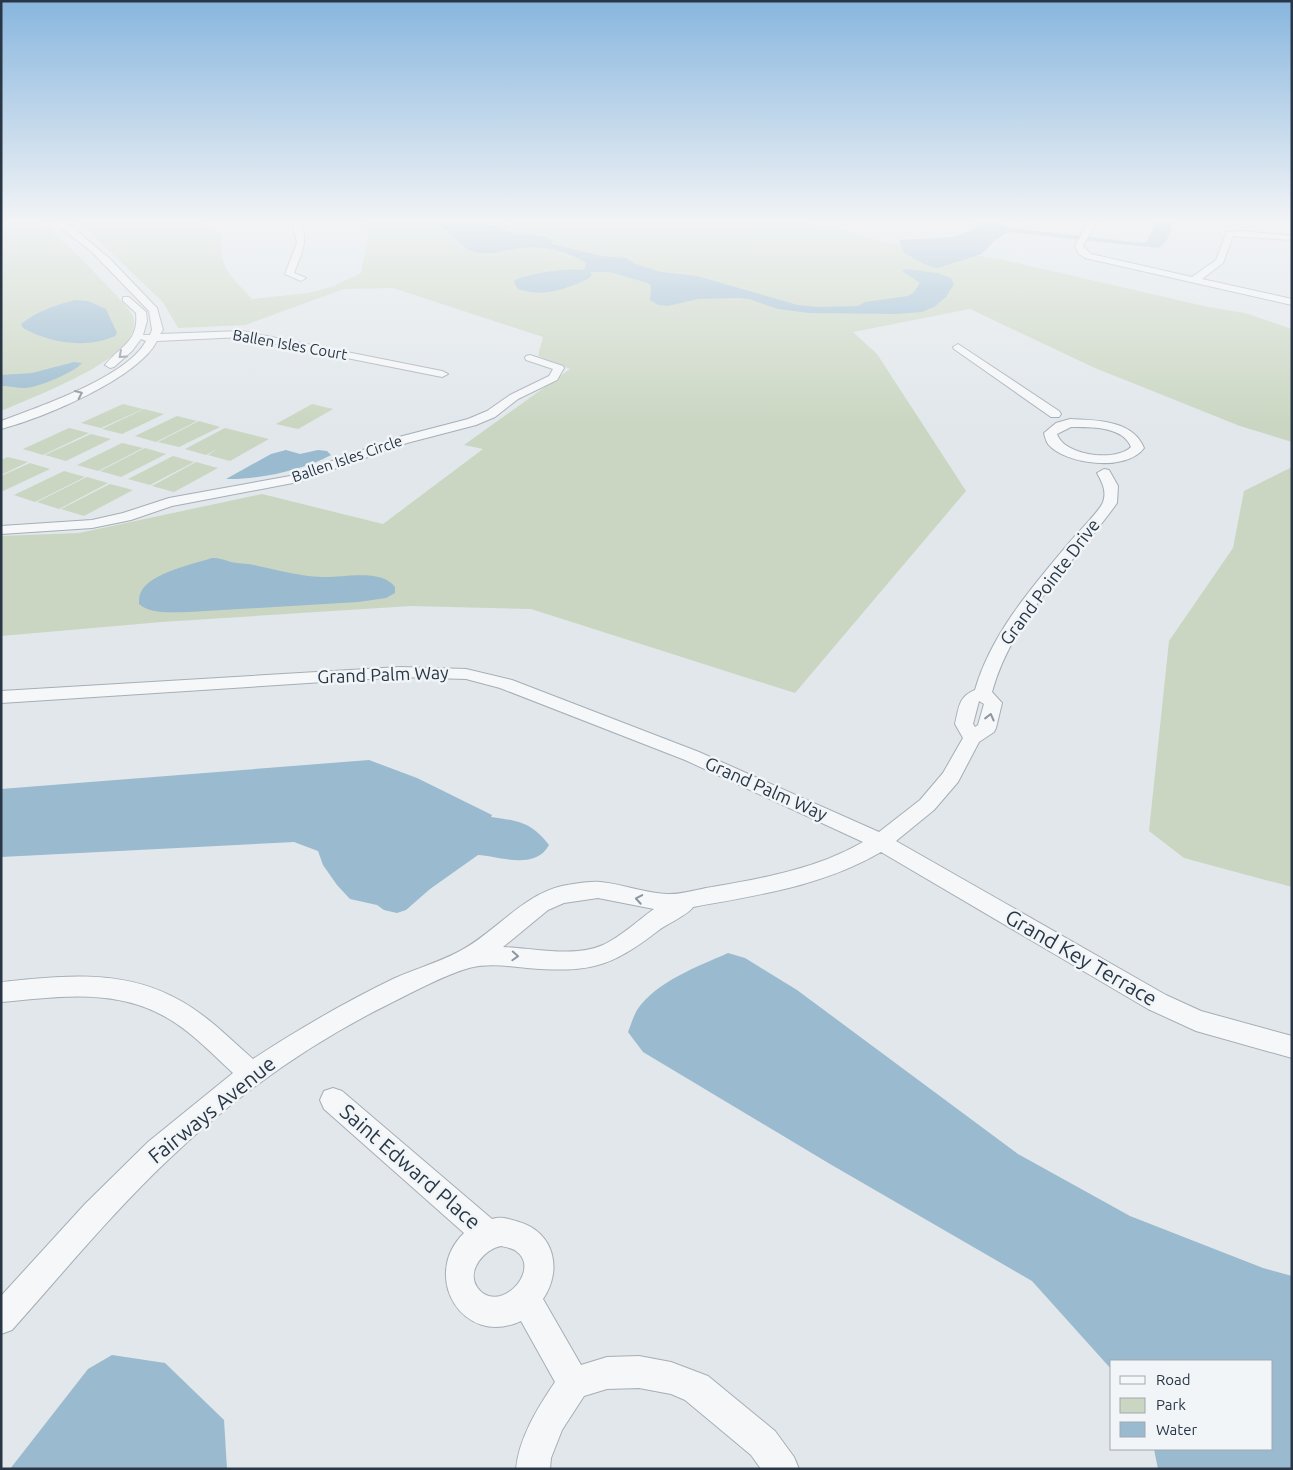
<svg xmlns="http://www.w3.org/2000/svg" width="1293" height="1470" font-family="Ubuntu,sans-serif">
<rect width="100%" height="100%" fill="#e1e7eb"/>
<!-- green -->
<g fill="#cad6c1">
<path d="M 1,219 C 11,219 27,216 36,219 C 49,225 127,303 133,316 C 135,321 134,330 131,335 C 117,366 33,397 1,411 Z"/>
<path d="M 70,219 L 199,219 L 222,234 C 218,268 230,275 252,299 L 309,293 L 334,286 L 361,273 L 369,233 L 361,219 L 784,219 L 841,229 L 882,242 L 1000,259 L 1208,307 L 1245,313 L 1292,329 L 1292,442 L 1240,426 L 1095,368 L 970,309 L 853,332 L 877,354 L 966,491 L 795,693 L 531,609 L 411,606 L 162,622 L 1,636 L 1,536 L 79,533 L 262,494 L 383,524 L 483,449 L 464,445 L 570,369 L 538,356 L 543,337 L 393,288 L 344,289 L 245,325 L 178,328 L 163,302 L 85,228 Z"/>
<polygon points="123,404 143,409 101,428 81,423"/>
<polygon points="312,404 333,409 298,429 276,424"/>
<polygon points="144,409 164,414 122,434 102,429"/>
<polygon points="177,416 197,421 156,442 135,436"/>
<polygon points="199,421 220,427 179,447 158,442"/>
<polygon points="69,428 89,433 43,455 23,449"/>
<polygon points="225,428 269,439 230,461 208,455 219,448 206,455 185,449"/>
<polygon points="91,434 111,439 66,461 45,455"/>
<polygon points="122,443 143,448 98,471 77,465"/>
<polygon points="145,448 166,454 121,477 100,471"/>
<polygon points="173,456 194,462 150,485 128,479"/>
<polygon points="8,457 28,462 1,475 1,460"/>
<polygon points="196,462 218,468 174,492 152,486"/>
<polygon points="30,463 50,469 1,492 1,476"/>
<polygon points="1292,467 1292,887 1184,858 1149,831 1169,641 1233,548 1244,491"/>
<polygon points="64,471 85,477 35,502 14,495"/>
<polygon points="87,477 108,483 59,509 37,502"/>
<polygon points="110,484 133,490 84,516 61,509"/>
</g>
<!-- water -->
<g fill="#99bacf">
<path d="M 428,219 L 477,219 L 478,221 L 513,233 L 546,236 L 552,240 L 552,244 L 602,256 L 626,258 L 636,264 L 661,272 L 697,276 L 798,305 L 818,307 L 858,306 L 865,302 L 908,296 L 913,293 L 920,283 L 902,271 L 906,269 L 938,273 L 951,278 L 954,284 L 946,297 L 934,307 L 922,312 L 897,314 L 809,313 L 778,309 L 749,299 L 739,298 L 698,299 L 668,306 L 658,305 L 650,300 L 651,286 L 648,283 L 609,272 L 590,272 L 592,275 L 588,279 C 565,289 543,298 518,289 L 514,283 L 515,280 C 532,273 567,268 584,270 L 586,263 C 568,251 541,245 519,248 C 505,250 489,256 474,252 C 463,249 458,240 450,233 C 444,227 434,225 428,219 Z"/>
<path d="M 965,219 L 992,219 L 1010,228 L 1141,243 L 1147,242 L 1157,219 L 1173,219 C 1172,228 1168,244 1158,248 L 1008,232 L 995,240 L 982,254 L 938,268 L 926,265 L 904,253 L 899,240 L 954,237 L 977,228 L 977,225 Z"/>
<path d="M 75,300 L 88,301 L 106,309 L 117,333 L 115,336 C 86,349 49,343 23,328 L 21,324 C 37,311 56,305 75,300 Z"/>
<path d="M 74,362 L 82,363 C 75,372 37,388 25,388 C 17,388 9,386 1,386 L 1,375 L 32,373 Z"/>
<path d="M 286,450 L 300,454 L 318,450 L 327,451 L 331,455 C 304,470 257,480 226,479 L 271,454 Z"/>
<path d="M 212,558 C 220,558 224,560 231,562 C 238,564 246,563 254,565 C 277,570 298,576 322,577 C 343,578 381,568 395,587 L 395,593 L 386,598 L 358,602 L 189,612 C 172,612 152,615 139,604 C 139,600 139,595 141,592 C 150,573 193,564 212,558 Z"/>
<path d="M 369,760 L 417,778 L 492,815 L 491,817 C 519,821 531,822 549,845 C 535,871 499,856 478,855 L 430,889 L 406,910 L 397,913 L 384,910 L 377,905 L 350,899 L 337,885 L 323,865 L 318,851 L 294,842 L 1,857 L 1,789 Z"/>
<path d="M 728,953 L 745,958 L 797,990 L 1018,1154 L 1130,1216 L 1263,1268 L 1292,1276 L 1292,1469 L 1158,1469 L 1154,1449 L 1272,1449 L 1272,1361 L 1112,1361 L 1112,1370 L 1032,1281 L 830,1164 L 643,1052 L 628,1032 C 631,1025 633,1017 637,1010 C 657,981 697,967 728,953 Z"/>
<polygon points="112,1355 165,1363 224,1420 227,1469 10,1469 88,1369"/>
</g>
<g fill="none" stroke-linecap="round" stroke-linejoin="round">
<defs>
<g id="minor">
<path d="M 50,219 L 59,219 L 71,226 L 110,259 L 157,308 L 163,330 L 160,334 L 242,331 L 442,371 L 448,374 L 442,377 L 242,337 L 157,341 C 137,379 43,418 1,429 L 1,421 C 39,407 127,377 146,341 L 141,339 L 132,351 L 114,367 L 110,368 L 105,365 C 120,346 139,342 136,313 L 123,301 L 123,297 L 129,297 L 146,312 L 147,321 L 143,335 L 150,335 L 152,330 L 149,311 L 91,251 Z"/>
<path d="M 292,219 L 300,219 C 308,243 303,250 294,273 L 306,278 L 301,281 L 285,274 L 297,243 Z"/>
<polygon points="1090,219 1098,219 1083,246 1091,254 1192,277 1216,260 1227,232 1243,231 1292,236 1292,240 1233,236 1223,263 1202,279 1292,299 1292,305 1085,258 1078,253 1075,246"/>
<polygon points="958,344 1059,411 1061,414 1059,417 1051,417 954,349 953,347"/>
<polygon points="530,355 563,366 564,368 557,380 518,399 495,417 476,425 407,443 298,482 172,506 131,520 92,528 1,534 1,526 92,520 123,513 169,498 290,476 399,437 468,419 487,411 510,395 549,376 553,369 526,360 525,358 526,356"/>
<path d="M 1070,419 C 1096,420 1133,420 1144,448 C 1127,472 1066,465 1048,444 C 1046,441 1045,437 1044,433 L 1056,423 ZM 1071,427 C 1090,427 1123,426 1131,447 C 1116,462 1064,456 1057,434 Z"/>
<path d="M 1104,469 L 1109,470 L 1118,486 L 1117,503 C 1073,565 1013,616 992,692 L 1002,703 L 996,728 L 994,732 L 979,742 L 958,782 L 934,810 L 896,841 L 1166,995 L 1201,1011 L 1292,1036 L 1292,1058 L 1196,1031 L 1148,1009 L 881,852 C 823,886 758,895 693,907 C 689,914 667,924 659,930 C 610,968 589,973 527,968 C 509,966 487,963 469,968 C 444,975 413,992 389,1004 C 308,1044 233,1098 168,1160 C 112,1213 63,1273 12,1330 L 1,1334 L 1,1296 L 85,1204 L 148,1142 L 233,1073 C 211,1053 189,1029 162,1015 C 111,988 56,997 1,1002 L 1,982 C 65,976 123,968 181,1001 C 208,1016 230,1039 253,1059 C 299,1029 345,1002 395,978 C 415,969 437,963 458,952 C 494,934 522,895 562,886 C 574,884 588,881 600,882 C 623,884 644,893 667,894 C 681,895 698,889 712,887 C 764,878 816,869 863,842 L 685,760 L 500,688 L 466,679 L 400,677 L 1,703 L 1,691 L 400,667 L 466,669 L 512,680 L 699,752 L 879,832 L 920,800 L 943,773 L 963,738 L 955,724 C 959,708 958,697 975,690 C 991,634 1032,587 1069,543 C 1076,534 1100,511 1103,502 C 1107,491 1102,482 1097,473 ZM 979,701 L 984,704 L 978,725 L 975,727 L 973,724 ZM 598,898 L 654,909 C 637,921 622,936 603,945 C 573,958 534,948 503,947 L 548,910 L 564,903 Z"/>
<path d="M 333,1088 L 342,1091 L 492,1219 C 502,1216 509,1219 519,1222 C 554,1232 563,1270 543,1299 L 581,1365 L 607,1357 L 639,1356 L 671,1362 L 708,1376 L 775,1431 L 794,1457 L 799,1469 L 761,1469 L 751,1455 L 685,1400 L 671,1394 L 639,1388 L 607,1389 L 584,1396 L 562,1430 L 551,1458 L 550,1469 L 516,1469 C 519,1438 538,1407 555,1382 L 521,1321 C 463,1348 420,1276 464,1233 L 324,1109 L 320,1100 L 324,1091 ZM 501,1246 C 505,1247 512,1248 516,1251 C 543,1270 498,1317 477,1287 C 466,1270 485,1249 501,1246 Z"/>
</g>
</defs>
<!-- minor casing -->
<use href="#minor" stroke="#a6aeb6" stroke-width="2"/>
<!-- minor -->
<use href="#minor" fill="#f5f7f9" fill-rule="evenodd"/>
</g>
<!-- one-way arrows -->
<defs><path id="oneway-chevron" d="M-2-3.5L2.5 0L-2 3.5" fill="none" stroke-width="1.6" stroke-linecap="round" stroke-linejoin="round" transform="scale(1.25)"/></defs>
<g stroke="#8e969f">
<use href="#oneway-chevron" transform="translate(122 355) rotate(138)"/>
<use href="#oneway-chevron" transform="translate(79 394) rotate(-25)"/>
<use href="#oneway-chevron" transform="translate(990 717) rotate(-76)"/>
<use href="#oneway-chevron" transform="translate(639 899) rotate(-170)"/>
<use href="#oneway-chevron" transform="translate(515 956) rotate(3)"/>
</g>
<!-- sky -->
<linearGradient id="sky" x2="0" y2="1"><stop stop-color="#88b6de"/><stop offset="0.52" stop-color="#f2f4f6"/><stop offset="1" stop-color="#f2f4f6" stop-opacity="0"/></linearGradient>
<rect width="1293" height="425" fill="url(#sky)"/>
<g text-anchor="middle" stroke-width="5" stroke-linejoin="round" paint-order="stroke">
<!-- far-street labels -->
<g font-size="15" fill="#283645" stroke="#f1f5f8">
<text transform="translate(290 345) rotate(10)" y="5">Ballen Isles Court</text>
<text transform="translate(347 459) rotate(-19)" y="5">Ballen Isles Circle</text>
</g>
<!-- street labels -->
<g font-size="18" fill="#283645" stroke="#f1f5f8">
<text transform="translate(1050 582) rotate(-53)" y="6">Grand Pointe Drive</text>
<text transform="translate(383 675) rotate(-2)" y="6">Grand Palm Way</text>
<text transform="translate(766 789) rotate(24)" y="6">Grand Palm Way</text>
</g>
<!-- near-street labels -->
<g font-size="21" fill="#283645" stroke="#f1f5f8">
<text transform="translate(1081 958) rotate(30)" y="7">Grand Key Terrace</text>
<text transform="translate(212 1110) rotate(-39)" y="7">Fairways Avenue</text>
<text transform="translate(410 1167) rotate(41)" y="7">Saint Edward Place</text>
</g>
</g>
<!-- border -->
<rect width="1293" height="1470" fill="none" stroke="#283645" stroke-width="5"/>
<!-- legend -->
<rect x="1110" y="1360" width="162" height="90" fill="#f1f5f8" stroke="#a1a9b0"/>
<rect x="1120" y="1376" width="25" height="8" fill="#f5f7f9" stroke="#a1a9b0"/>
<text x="1156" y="1385" font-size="15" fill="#283645">Road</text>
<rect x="1120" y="1398" width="25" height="15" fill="#cad6c1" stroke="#a1a9b0"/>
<text x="1156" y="1410" font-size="15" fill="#283645">Park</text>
<rect x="1120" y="1422" width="25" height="15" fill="#99bacf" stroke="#a1a9b0"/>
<text x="1156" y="1435" font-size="15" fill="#283645">Water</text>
</svg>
